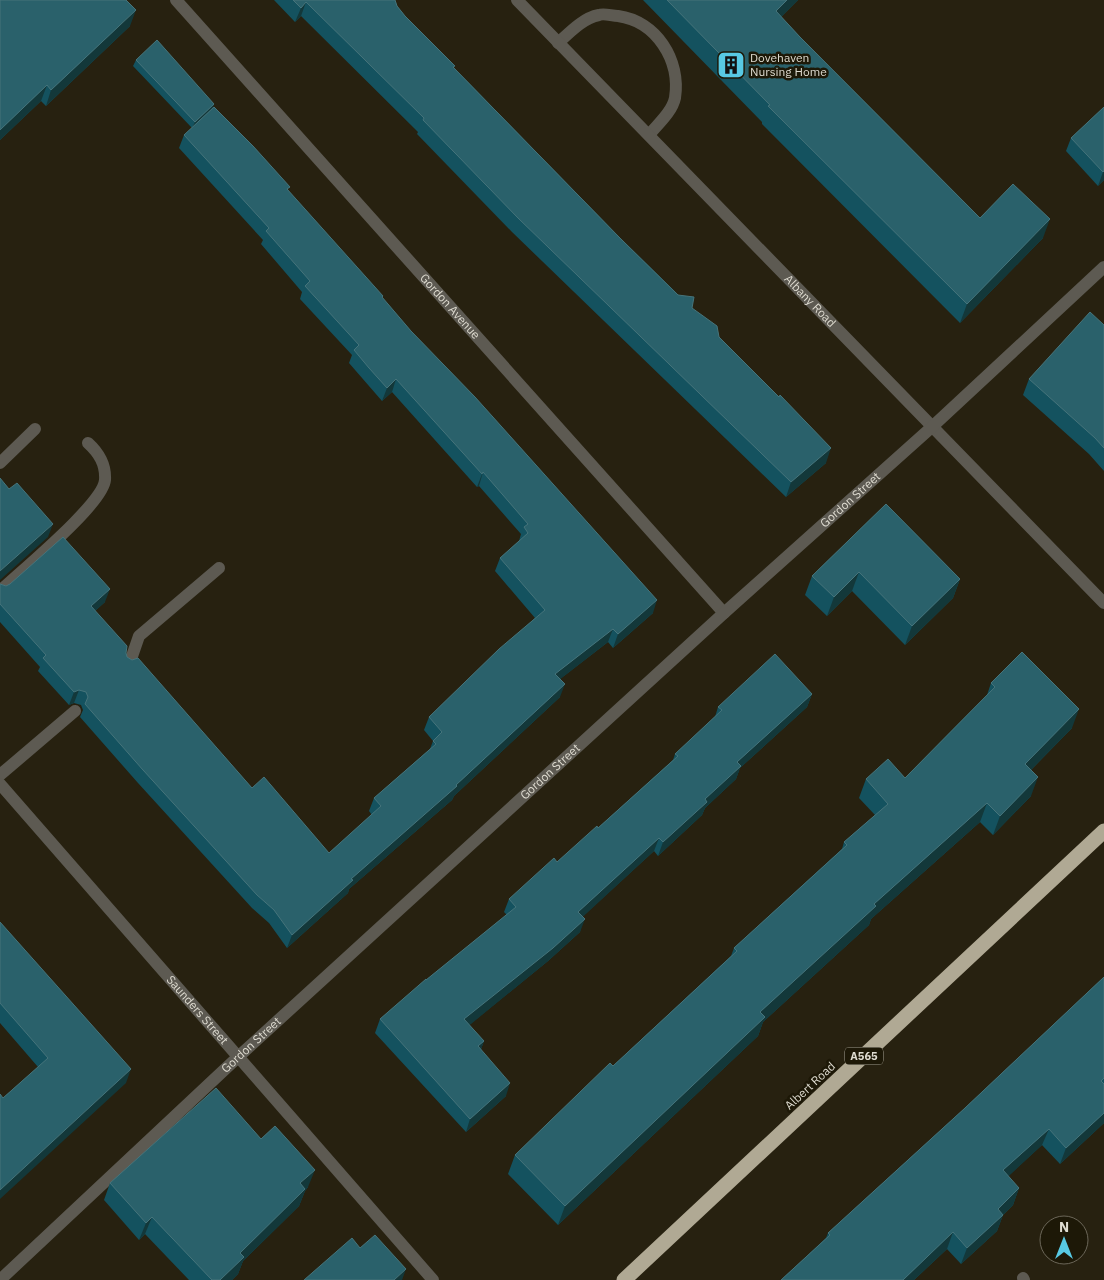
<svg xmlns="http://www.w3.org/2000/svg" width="1104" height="1280" font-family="'IBM Plex Sans',sans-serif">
<rect width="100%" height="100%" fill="#272110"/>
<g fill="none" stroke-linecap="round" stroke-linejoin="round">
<!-- lane -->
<g stroke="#5d5a52" stroke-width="12">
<path d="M 558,43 C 570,32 583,18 599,15 C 604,13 612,16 618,16 C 656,21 681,60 675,98 C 672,112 658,124 649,135"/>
<polyline points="0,463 35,429"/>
<path d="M 0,591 C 21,571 103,504 105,480 C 106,464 99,453 88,443"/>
<polyline points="129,665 139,636 219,568"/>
<polyline points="0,775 75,711"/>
<polyline points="1023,1278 1024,1280"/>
</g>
<!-- street -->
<g stroke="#5d5a52" stroke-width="12">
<path id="s1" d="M 176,0 L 724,613"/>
<path id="s2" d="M 517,0 L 1104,603"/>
<path id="s3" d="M 0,784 L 433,1280"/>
<path id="s4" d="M 0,1280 L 238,1057 L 724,613 L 933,426 L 1104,267"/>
</g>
<!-- highway -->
<polyline stroke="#b0a994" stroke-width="15" points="624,1280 1104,831"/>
</g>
<!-- wall -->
<g fill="#14525f">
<polygon points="0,0 130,26 46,106 41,101 0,140"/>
<polygon points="274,0 395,0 397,6 405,16 454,68 620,238 692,308 826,463 786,497 512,232 417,134 418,132 301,16 295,22"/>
<polygon points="643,0 798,0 781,17 800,37 980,218 1043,238 960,323 762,124 762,122"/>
<polygon points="136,60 214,104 212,109 288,191 382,298 653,613 613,648 608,642 560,679 560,697 454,796 452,800 349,889 348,893 287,948 269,923 252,908 138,783 80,717 83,710 81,705 74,703 69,705 38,671 40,667 0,622 0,584 6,586 105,602 95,611 126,653 127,657 252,788 329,853 372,815 369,811 374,798 430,749 433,741 424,730 429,717 535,618 495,571 500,558 519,541 521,534 479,486 477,487 392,392 382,401 349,363 352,355 300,299 302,292 261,244 263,240 179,148 184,135 192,128 133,66"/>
<polygon points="1104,107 1104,180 1098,186 1066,151 1071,138"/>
<polygon points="1104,325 1104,471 1089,454 1023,395 1029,379"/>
<polygon points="886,504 960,579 953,598 905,645 852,591 827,616 805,595 812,576"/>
<polygon points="991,683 1072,728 1031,770 1031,796 993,835 980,822 871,919 869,925 763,1022 758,1036 558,1225 508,1174 515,1155 613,1066 731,956 734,948 842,849 844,842 875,815 859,798 866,779 905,778 987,695"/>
<polygon points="812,694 807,707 740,768 736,779 705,808 702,815 658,856 654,851 583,916 580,932 548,961 469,1025 484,1041 481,1049 506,1096 466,1132 375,1033 380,1019 426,980 507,915 504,912 509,899 557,862 598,828 673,760 675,754 715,717 718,707"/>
<polygon points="0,922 126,1083 3,1098 38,1067 0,1023"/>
<polygon points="1104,977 1104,1123 1060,1164 1042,1145 1008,1176 1019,1188 1013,1205 1003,1215 997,1231 961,1264 947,1249 914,1280 781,1280 826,1238 828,1233 965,1108"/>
<polygon points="261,1139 308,1187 305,1191 299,1206 243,1261 238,1274 232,1280 189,1280 145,1234 139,1240 104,1200 110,1183"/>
</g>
<!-- shaded-wall -->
<g fill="#13383a">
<polygon points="787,0 798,0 769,29 776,11"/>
<polygon points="306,2 301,16 295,22 301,8"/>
<polygon points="136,10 130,26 46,106 51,90"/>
<polygon points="47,85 41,101 0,140 0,130"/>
<polygon points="214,104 212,110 192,128 195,122"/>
<polygon points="1104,171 1104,180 1098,186 1103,172"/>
<polygon points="1050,219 1043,238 960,323 967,304"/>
<polygon points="396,379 392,392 382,401 387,388"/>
<polygon points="831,448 826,463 786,497 791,482"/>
<polygon points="483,472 479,486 477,487 482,474"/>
<polygon points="53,524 48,537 0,580 0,571"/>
<polygon points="859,572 852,591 827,616 834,597"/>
<polygon points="960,579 953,598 905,645 912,626"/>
<polygon points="110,589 105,602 86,619 91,606"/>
<polygon points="657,600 653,613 613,648 618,634"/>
<polygon points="613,629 608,642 550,687 555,674"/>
<polygon points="565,684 560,697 454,796 452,800 349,889 348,893 287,948 292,935 351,879 456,785"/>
<polygon points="79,690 74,703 69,705 74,692"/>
<polygon points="812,694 807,707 740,768 736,779 705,808 702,815 658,856 663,842 705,799 737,762"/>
<polygon points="1079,709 1072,728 1018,783 1025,764"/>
<polygon points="1038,777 1031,796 993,835 1000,816"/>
<polygon points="987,803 980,822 871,919 869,925 763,1022 758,1036 558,1225 565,1206 760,1012 874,904"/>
<polygon points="659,838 654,851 574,925 578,912"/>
<polygon points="585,919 580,932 548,961 460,1033 464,1019"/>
<polygon points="484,1041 479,1055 478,1046"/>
<polygon points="131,1069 126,1083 0,1199 0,1190"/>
<polygon points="510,1083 506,1096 466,1132 470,1119"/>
<polygon points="1104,1113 1104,1123 1060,1164 1066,1148"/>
<polygon points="1049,1129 1042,1145 997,1187 1003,1170"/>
<polygon points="315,1170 308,1187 305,1191 299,1206 243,1261 238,1274 232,1280 220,1280 240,1253 300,1183"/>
<polygon points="1019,1188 1013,1205 992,1225 998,1209"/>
<polygon points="1003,1215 997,1231 961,1264 967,1248"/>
<polygon points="152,1217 145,1234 139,1240 146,1223"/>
<polygon points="953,1232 947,1249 914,1280 903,1280"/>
<polygon points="406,1269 402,1280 394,1280"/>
</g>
<!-- building -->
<g fill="#2a616b" stroke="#46747b">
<polygon points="0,0 126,0 136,10 51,90 47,85 0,130"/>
<polygon points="293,0 395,0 397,6 405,16 455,66 453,67 620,238 678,295 694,297 692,308 717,326 719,337 779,397 780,395 831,448 791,482 518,218 423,120 424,118 306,2 301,8"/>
<polygon points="667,0 787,0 776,11 800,37 980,218 1013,184 1050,219 967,304 768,106 770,105"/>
<polygon points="157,40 214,104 195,122 136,60"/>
<polygon points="214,107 253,146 290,187 287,189 383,296 382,297 411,331 475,397 657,600 618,634 613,629 555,674 565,684 456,785 457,786 351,879 353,880 292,935 274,910 257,895 143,770 85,704 88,697 86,692 79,690 74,692 43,658 46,655 0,604 0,584 6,586 10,584 63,537 110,589 91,606 127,646 126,653 127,657 132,660 138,658 252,788 264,777 329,853 381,806 374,798 436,744 433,741 442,732 429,717 499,649 545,610 500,558 528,533 524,527 528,524 483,472 482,474 396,379 387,388 369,368 354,350 359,345 305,286 310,281 266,231 269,228 184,135"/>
<polygon points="1104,107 1104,171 1103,172 1071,138"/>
<polygon points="1090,312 1104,325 1104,448 1095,438 1029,379"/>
<polygon points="0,478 9,489 17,483 53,524 0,571"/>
<polygon points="886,504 960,579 912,626 859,572 834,597 812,576"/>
<polygon points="1022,652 1079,709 1025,764 1038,777 1000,816 987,803 874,904 876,906 760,1012 765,1017 565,1206 515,1155 610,1063 613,1066 737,951 734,948 847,845 844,842 888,804 866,779 888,759 905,778 995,687 991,683"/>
<polygon points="775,654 812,694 737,762 741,766 705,799 707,802 663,842 659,838 578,912 585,919 553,948 464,1019 484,1041 478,1046 510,1083 470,1119 380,1019 426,979 426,980 516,907 509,899 554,858 557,862 597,826 598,828 678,756 675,754 722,710 718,707"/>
<polygon points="0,922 131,1069 0,1190 0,1094 3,1098 48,1058 0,1003"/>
<polygon points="1104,977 1104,1078 1101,1081 1104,1084 1104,1113 1066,1148 1049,1129 1003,1170 1019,1188 998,1209 1003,1215 967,1248 953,1232 903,1280 781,1280 830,1235 828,1233 965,1108"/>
<polygon points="216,1088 261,1139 275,1126 315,1170 300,1183 305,1189 240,1253 244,1257 220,1280 212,1280 152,1217 146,1223 110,1183"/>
<polygon points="375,1235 406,1269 394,1280 304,1280 352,1238 360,1248"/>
</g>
<!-- icons -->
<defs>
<symbol id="building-square" viewBox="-11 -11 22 22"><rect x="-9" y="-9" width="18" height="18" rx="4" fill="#58c9e3" stroke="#1d1807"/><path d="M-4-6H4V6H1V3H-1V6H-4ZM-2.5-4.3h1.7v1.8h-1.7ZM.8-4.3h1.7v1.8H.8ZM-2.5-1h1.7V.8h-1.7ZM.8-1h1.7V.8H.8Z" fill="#111"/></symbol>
</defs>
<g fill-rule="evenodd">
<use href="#building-square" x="715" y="49" width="32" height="32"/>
</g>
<g text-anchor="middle" stroke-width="5" stroke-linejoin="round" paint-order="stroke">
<!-- shield labels -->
<rect fill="#1d1807" stroke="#a5a194" stroke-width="1" x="845" y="1047.5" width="38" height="17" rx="4"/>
<g font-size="11" font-weight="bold" fill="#dfdcd1">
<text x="864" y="1060">A565</text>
</g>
<!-- poi labels -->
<g font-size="12" fill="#dfdcd1" stroke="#1d1807" text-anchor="start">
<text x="750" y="62">Dovehaven<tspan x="750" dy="14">Nursing Home</tspan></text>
</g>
<!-- street labels -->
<g font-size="12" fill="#dfdcd1" stroke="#1d1807">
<text dy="4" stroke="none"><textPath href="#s2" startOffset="420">Albany Road</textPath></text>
<text dy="4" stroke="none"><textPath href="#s1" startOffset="411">Gordon Avenue</textPath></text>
<text dy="4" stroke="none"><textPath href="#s4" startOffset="1154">Gordon Street</textPath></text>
<text dy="4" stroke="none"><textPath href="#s4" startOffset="749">Gordon Street</textPath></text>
<text dy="4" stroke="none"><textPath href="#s3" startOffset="300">Saunders Street</textPath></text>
<text dy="4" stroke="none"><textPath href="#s4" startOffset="344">Gordon Street</textPath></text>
<text transform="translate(810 1086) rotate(-43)" y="4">Albert Road</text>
</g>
</g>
<!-- north arrow -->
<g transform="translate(1064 1240)"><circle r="24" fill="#1d1807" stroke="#6b6658"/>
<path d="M0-4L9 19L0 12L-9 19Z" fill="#58c9e3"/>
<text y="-8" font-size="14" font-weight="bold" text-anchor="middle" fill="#dfdcd1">N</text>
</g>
</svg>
